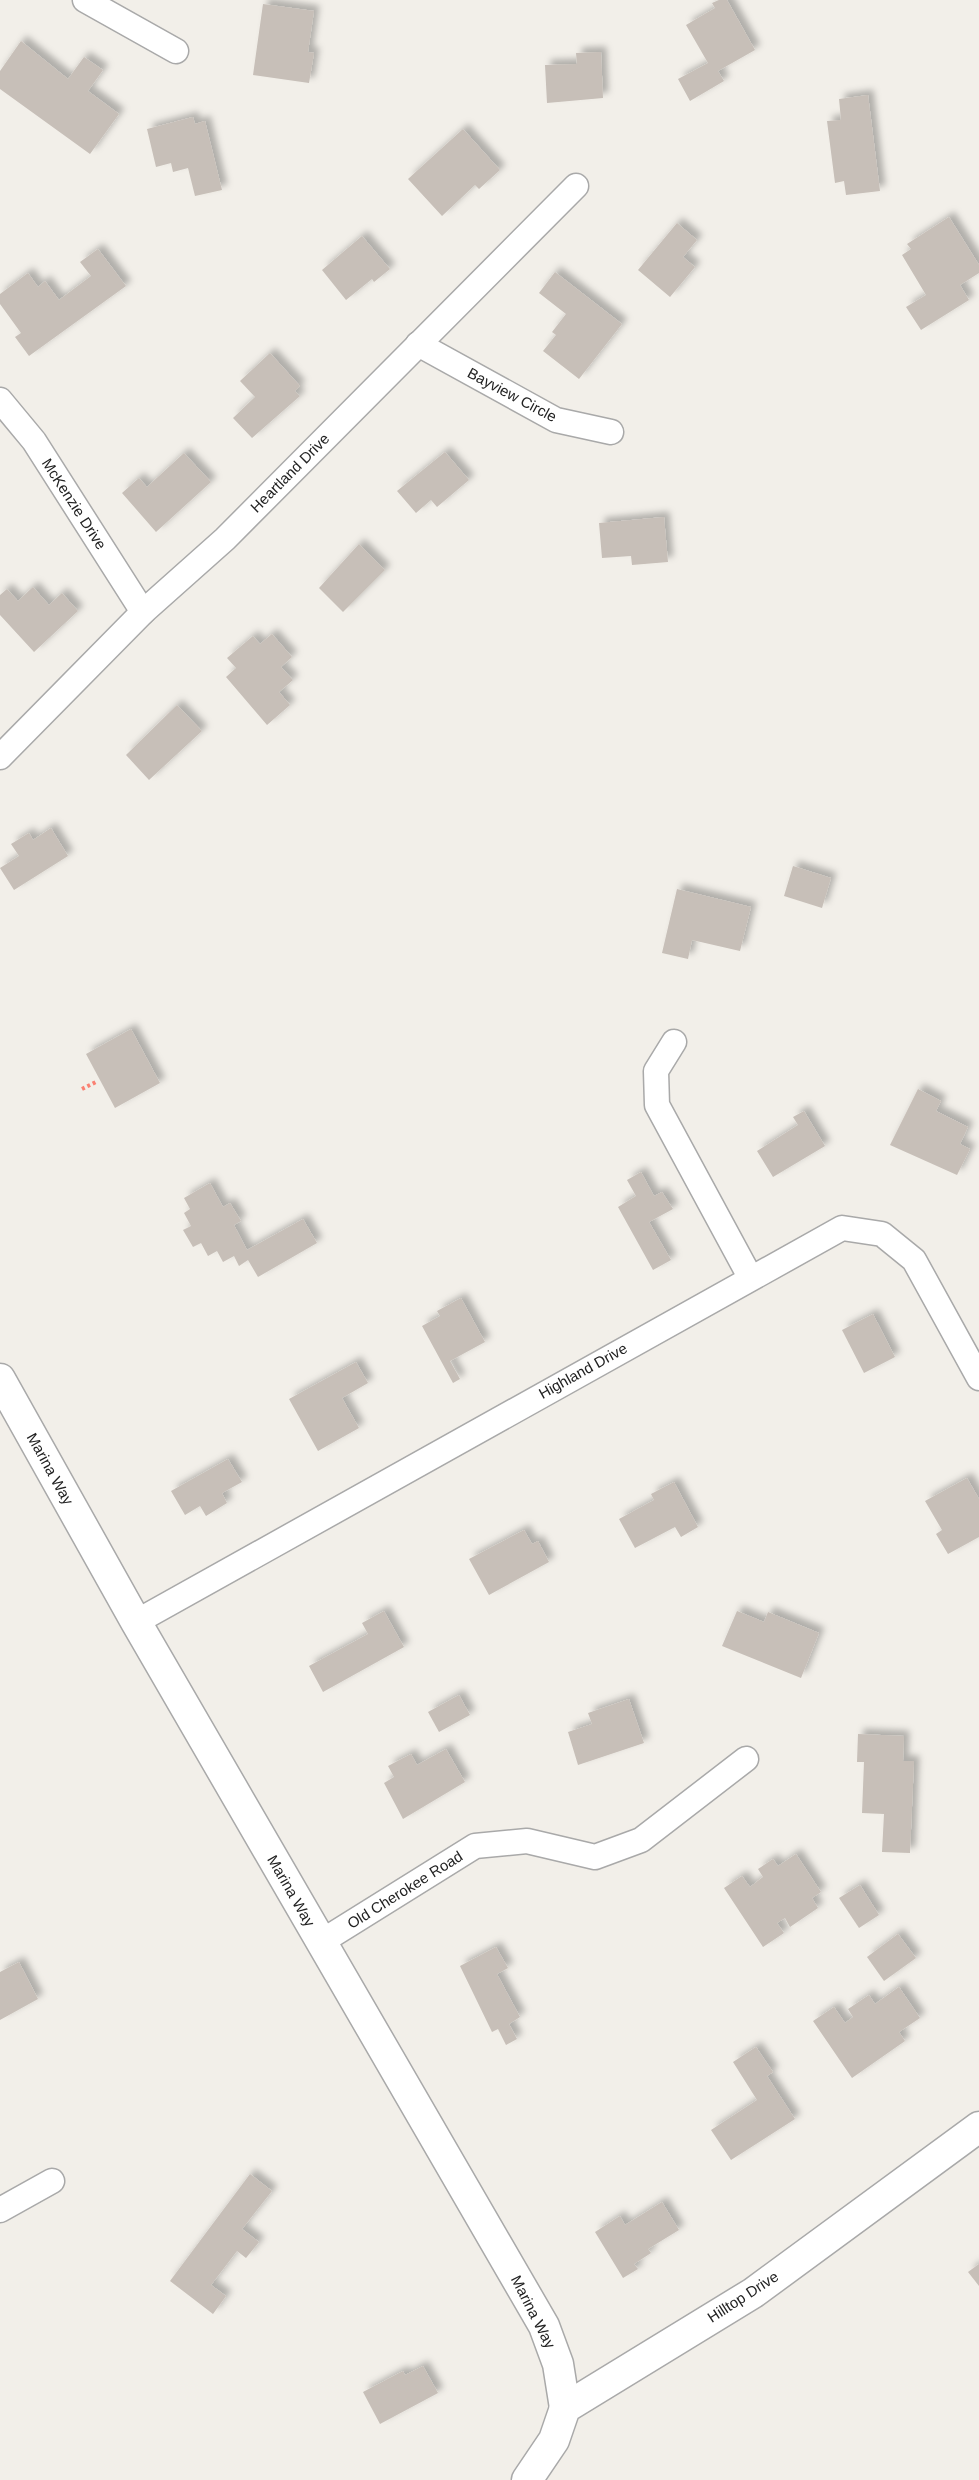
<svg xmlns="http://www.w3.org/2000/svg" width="979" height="2480" font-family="Arial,sans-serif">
<defs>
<filter id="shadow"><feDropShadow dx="5.5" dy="-5.5" stdDeviation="3" flood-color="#0004"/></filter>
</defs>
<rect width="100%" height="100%" fill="#f2efe9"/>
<!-- building -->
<g fill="#c7bfb8" filter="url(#shadow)">
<polygon points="719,0 727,0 755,50 718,71 724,81 690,101 678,79 708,63 686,25 715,8 712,3"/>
<polygon points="263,4 314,11 308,52 314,53 309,83 253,75"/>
<polygon points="21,41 68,79 84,57 103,70 88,91 119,114 90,154 0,89 0,71"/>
<polygon points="601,52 603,98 547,103 545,65 577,64 576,53"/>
<polygon points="868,95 880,191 846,195 844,181 835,183 827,121 841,120 839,99"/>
<polygon points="193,117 195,124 205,121 222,190 195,196 188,168 173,172 171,163 156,167 147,129"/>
<polygon points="463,129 500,170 479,189 475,185 442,216 408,179"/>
<polygon points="949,217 979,265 979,273 960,285 969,300 921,330 906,307 926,295 902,255 911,249 907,244"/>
<polygon points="677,223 697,240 683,257 695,267 670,297 638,270"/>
<polygon points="362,236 390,269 374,282 372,279 346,300 322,270"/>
<polygon points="98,249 126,286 29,356 15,337 21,333 0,304 0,294 28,273 38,287 45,281 59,300 91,276 80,262"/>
<polygon points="555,272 622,324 579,379 543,351 556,335 552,332 566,314 539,293"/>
<polygon points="270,353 300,386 295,391 300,396 252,438 233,418 255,397 240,381"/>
<polygon points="445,452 469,480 437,507 431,500 416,513 397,491"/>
<polygon points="184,453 211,482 156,532 122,493 139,478 147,487"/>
<polygon points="664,517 668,562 632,565 631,556 602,558 599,523"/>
<polygon points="359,544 385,570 343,612 319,588"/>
<polygon points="33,587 49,605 62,593 78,611 34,652 0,615 0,595 7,589 18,601"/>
<polygon points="272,634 292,657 281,667 293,680 279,692 290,705 267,725 226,677 236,668 227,658 253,636 260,644"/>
<polygon points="177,705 202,731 149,780 126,755"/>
<polygon points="51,828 68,856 14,890 0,868 19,856 11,844 29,833 33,840"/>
<polygon points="793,866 831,878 822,908 784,896"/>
<polygon points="677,889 751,907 740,951 692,940 688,959 662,953"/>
<polygon points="131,1029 160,1083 115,1108 86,1054"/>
<polygon points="918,1089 941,1101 936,1111 968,1127 960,1144 970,1149 957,1175 890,1145"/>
<polygon points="804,1111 825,1146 773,1177 757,1151 798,1125 793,1117"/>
<polygon points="641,1172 654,1196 662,1192 673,1209 649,1222 671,1260 653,1270 618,1207 636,1196 627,1180"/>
<polygon points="210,1183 223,1207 230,1203 241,1221 234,1225 247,1250 303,1219 317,1243 258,1277 248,1260 239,1266 234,1256 223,1262 217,1251 208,1256 201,1243 193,1247 183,1230 191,1226 184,1213 190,1209 184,1198"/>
<polygon points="461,1298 485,1342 450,1361 460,1379 453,1383 422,1326 440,1316 437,1311"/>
<polygon points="873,1314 895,1357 864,1373 842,1330"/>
<polygon points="356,1362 368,1383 342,1398 359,1428 318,1451 289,1399"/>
<polygon points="228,1459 242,1482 222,1493 227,1503 206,1516 200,1506 185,1515 171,1491"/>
<polygon points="967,1478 979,1499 979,1537 948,1554 936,1534 942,1530 925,1501"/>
<polygon points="674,1482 698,1527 681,1537 675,1527 635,1548 619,1519 654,1500 651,1494"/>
<polygon points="524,1530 532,1544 538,1541 549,1562 489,1595 469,1559"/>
<polygon points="384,1611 404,1647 323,1692 309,1666 368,1634 362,1623"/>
<polygon points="737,1611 764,1622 768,1612 819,1633 801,1678 722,1646"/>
<polygon points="459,1695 470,1715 439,1732 428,1712"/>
<polygon points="629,1699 644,1743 578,1765 568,1732 592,1724 588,1713"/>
<polygon points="858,1734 904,1736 903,1761 914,1761 910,1853 882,1852 884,1814 862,1813 864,1762 857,1762"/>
<polygon points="446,1749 465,1782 403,1819 384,1783 394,1777 388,1766 411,1754 417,1765"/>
<polygon points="796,1854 821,1892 812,1898 818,1908 790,1927 785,1918 777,1923 784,1933 763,1947 724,1888 742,1876 750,1887 763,1877 758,1869 773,1859 778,1866"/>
<polygon points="860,1885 879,1915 859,1928 839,1898"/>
<polygon points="898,1934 916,1958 884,1981 867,1957"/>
<polygon points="496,1947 508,1968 497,1974 520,2017 509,2024 517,2039 506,2045 498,2029 492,2032 460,1966"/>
<polygon points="19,1962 38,1999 0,2020 0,1972"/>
<polygon points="899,1987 920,2018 899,2032 905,2041 852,2078 813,2021 834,2007 845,2023 853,2017 848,2009 869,1995 875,2004"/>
<polygon points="756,2047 773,2072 767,2076 795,2119 731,2160 711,2130 757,2100 733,2062"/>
<polygon points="250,2174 272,2191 242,2229 259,2242 246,2258 237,2251 211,2285 226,2296 213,2314 170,2281"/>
<polygon points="662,2202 679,2230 648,2249 651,2253 634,2264 638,2269 623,2278 595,2232 620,2216 625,2225"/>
<polygon points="979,2264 979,2286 968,2272"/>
<polygon points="423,2366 438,2393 380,2424 363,2392 403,2371 405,2375"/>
</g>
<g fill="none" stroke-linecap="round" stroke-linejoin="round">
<defs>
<g id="minor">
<polyline points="85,0 176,51"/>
<polyline points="418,344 556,420 611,432"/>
<polyline points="0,400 34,441 143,612"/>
<polyline points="0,757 143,612 225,539 576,186"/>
<polyline points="674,1042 656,1071 657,1105 750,1277"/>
<polyline points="136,1622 842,1228 882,1234 914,1260 979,1378"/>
<polyline points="321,1942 475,1846 527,1841 595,1857 641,1840 746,1759"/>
<polyline points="0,2210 52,2181"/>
</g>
<g id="tertiary">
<polyline points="0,1379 136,1622 544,2326 558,2364 565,2408"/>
<polyline points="527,2480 554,2440 565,2408 753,2293 979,2127"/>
</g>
</defs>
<!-- minor casing -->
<use href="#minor" stroke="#a9a9a9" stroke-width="27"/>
<!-- tertiary casing -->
<use href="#tertiary" stroke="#a9a9a9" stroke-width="33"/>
<!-- path -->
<polyline stroke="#fa8072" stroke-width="4" stroke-dasharray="3 3" stroke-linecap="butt" points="82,1089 98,1081"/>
<!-- minor -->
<use href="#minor" stroke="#fff" stroke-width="24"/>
<!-- tertiary -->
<use href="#tertiary" stroke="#fff" stroke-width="30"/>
</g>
<g text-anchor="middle" stroke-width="4.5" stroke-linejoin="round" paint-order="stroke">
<!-- street labels -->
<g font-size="15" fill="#222" stroke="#fff">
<text transform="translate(512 395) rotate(28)" y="5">Bayview Circle</text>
<text transform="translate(290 473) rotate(-45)" y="5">Heartland Drive</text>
<text transform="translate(74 504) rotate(57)" y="5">McKenzie Drive</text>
<text transform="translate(583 1371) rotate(-29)" y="5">Highland Drive</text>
<text transform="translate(50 1469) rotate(61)" y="5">Marina Way</text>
<text transform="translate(405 1890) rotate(-32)" y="5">Old Cherokee Road</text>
<text transform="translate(291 1891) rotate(60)" y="5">Marina Way</text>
<text transform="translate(743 2297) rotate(-33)" y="5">Hilltop Drive</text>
<text transform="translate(533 2312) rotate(63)" y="5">Marina Way</text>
</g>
</g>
</svg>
